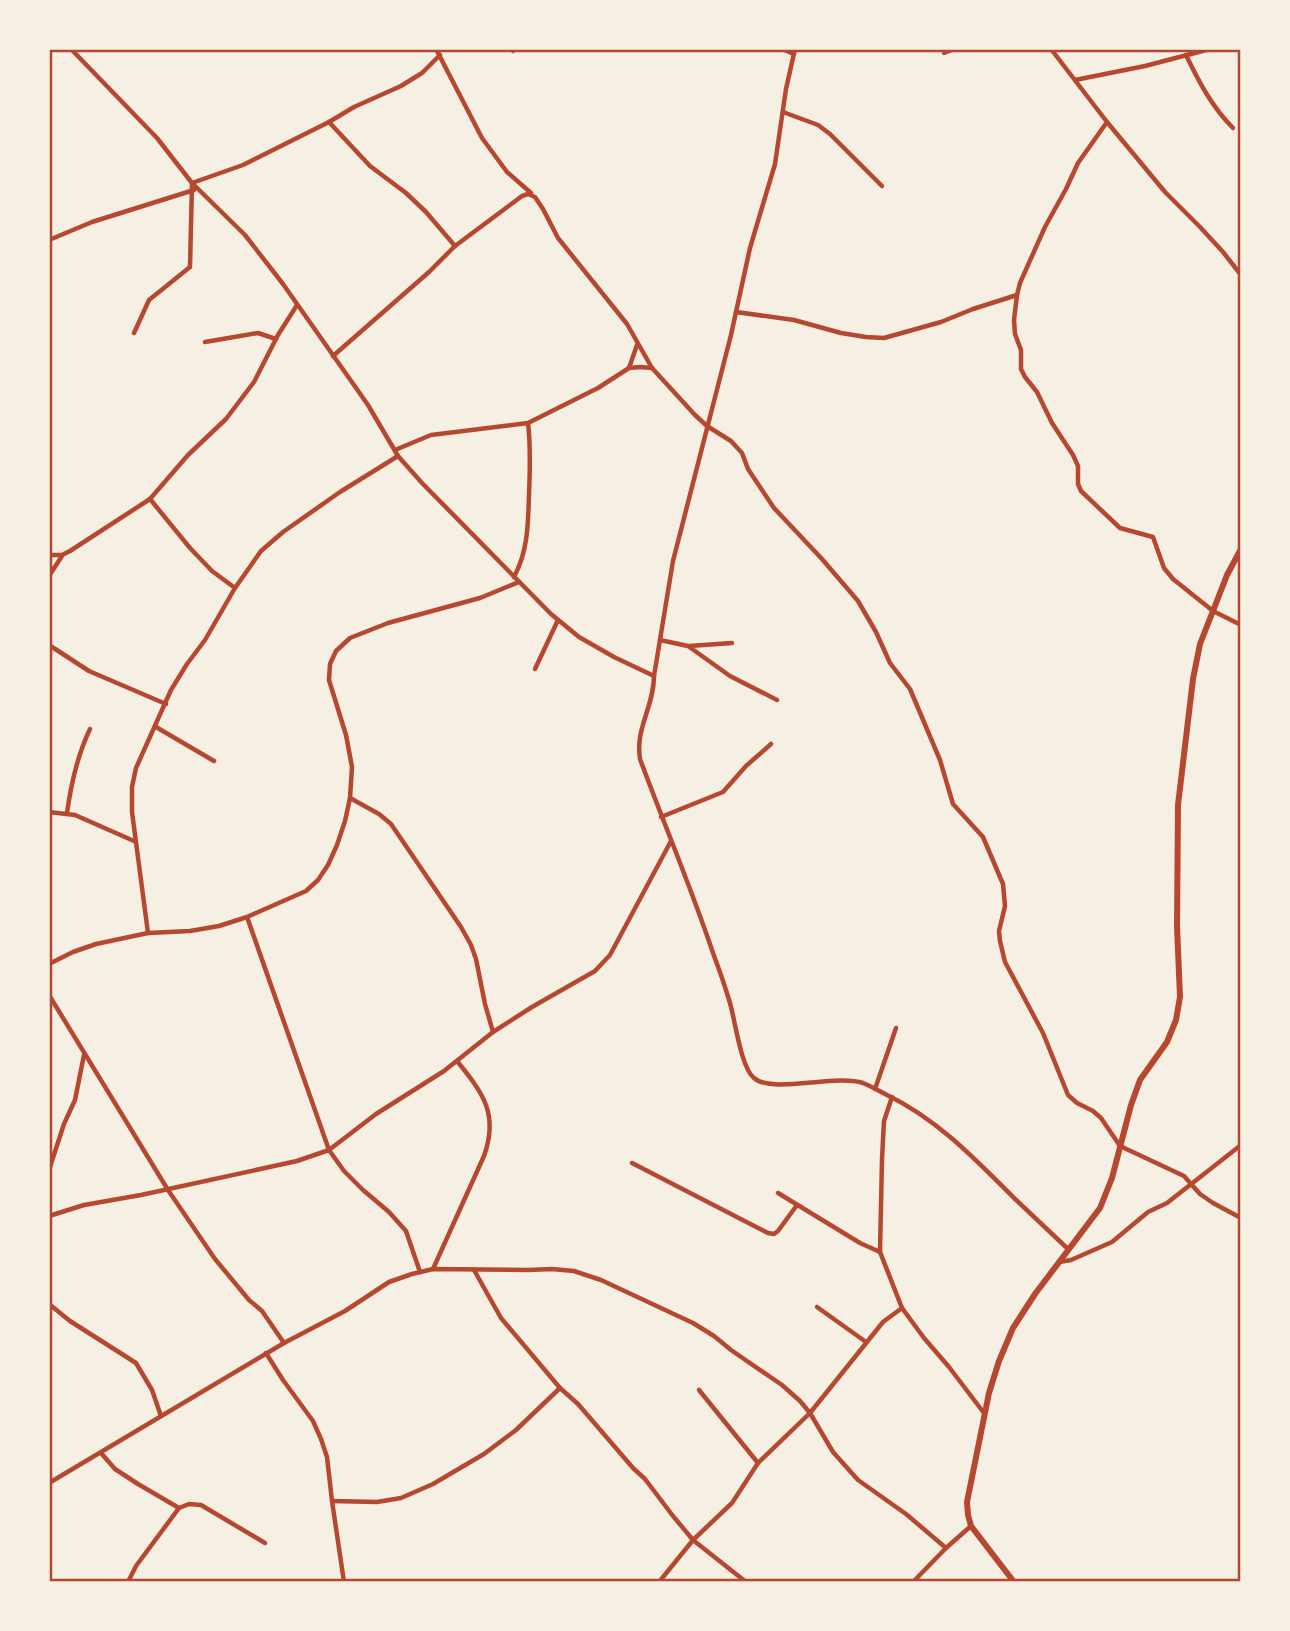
<svg xmlns="http://www.w3.org/2000/svg" width="1290" height="1631" font-family="Figtree,sans-serif">
<rect width="100%" height="100%" fill="#f6efe4"/>
<g fill="none" stroke-linecap="round" stroke-linejoin="round">
<!-- minor -->
<g stroke="#b5482f" stroke-width="4.5">
<polyline points="71,49 157,138 192,183 245,235 283,284 368,405 398,456 422,483 551,614 579,637 614,657 654,676"/>
<polyline points="436,49 482,138 507,172 531,193"/>
<polyline points="511,49 513,51"/>
<polyline points="782,49 794,54"/>
<path d="M 795,49 L 786,89 L 775,164 L 750,248 L 731,335 L 673,561 L 654,676 C 654,707 635,728 640,759 C 664,824 691,887 713,953 C 719,969 725,986 730,1003 C 735,1020 741,1068 754,1078 C 772,1094 835,1074 863,1083 C 871,1086 879,1091 887,1095 C 937,1119 975,1159 1014,1198 C 1032,1215 1050,1232 1068,1249"/>
<polyline points="1051,49 1107,122 1165,192 1200,227 1223,252 1241,275"/>
<polyline points="944,53 954,49"/>
<path d="M 1186,55 C 1199,82 1212,107 1233,128"/>
<polyline points="1075,80 1145,66 1210,49"/>
<polyline points="783,112 818,125 830,134 882,186"/>
<polyline points="329,122 370,166 406,193 426,212 455,246"/>
<polyline points="1107,122 1078,163 1066,189 1045,227 1020,283 1017,295 1014,320 1015,334 1021,350 1021,369 1025,377 1037,392 1052,423 1073,455 1078,466 1078,484 1081,491 1120,528 1153,537 1164,568 1173,579 1213,611 1241,625"/>
<polyline points="49,240 92,222 194,190"/>
<polyline points="736,312 794,320 841,333 866,337 884,338 941,322 973,309 1017,295"/>
<polyline points="134,333 149,300 190,267 192,183 243,165 329,122 354,107 401,86 422,73 440,55"/>
<polyline points="205,342 258,333 276,339"/>
<polyline points="333,356 429,272 455,246 522,196 528,194 535,197 543,209 558,238 627,324 652,368"/>
<polyline points="629,368 637,345"/>
<polyline points="395,450 431,435 528,423 598,388 629,368 640,367 652,368 695,415 707,426 731,441 742,453 748,469 774,508 822,559 858,601 876,632 890,663 910,689 940,760 953,804 983,837 1003,884 1005,906 999,931 1000,941 1005,962 1043,1033 1068,1095 1077,1103 1093,1111 1101,1118 1120,1146 1184,1176 1200,1194 1213,1203 1241,1218"/>
<polyline points="150,499 190,548 212,571 235,588"/>
<polyline points="49,555 62,555 70,551 150,499 188,455 226,419 254,382 278,335 297,305"/>
<polyline points="49,576 62,556"/>
<path d="M 514,577 C 528,551 528,525 529,495 C 530,471 531,447 528,423"/>
<polyline points="660,640 688,646 730,676 777,700"/>
<polyline points="49,645 89,671 166,704"/>
<polyline points="689,646 732,643"/>
<polyline points="535,669 558,620"/>
<polyline points="156,727 214,761"/>
<polyline points="350,798 379,814 391,824 461,927 471,945 476,959 485,1004 493,1032"/>
<polyline points="49,812 75,815 134,841"/>
<path d="M 67,813 C 71,784 77,756 90,729"/>
<polyline points="661,817 723,792 746,766 771,744"/>
<polyline points="247,917 329,1150 344,1171 363,1190 389,1212 406,1231 420,1272"/>
<polyline points="148,933 132,812 132,787 136,768 171,690 187,664 205,640 235,588 261,551 283,532 340,492 398,456"/>
<polyline points="49,964 73,952 96,944 148,933 190,931 219,926 247,917 306,891 318,880 328,865 337,845 345,821 350,798 352,767 346,735 329,680 330,664 336,651 350,638 388,623 480,598 519,582"/>
<polyline points="49,995 168,1190 215,1259 249,1300 262,1311 284,1343"/>
<polyline points="875,1089 896,1028"/>
<polyline points="892,1097 884,1121 882,1159 880,1252 902,1308 924,1338 949,1367 984,1413"/>
<polyline points="632,1163 768,1233 774,1234 778,1231 797,1205"/>
<polyline points="49,1170 64,1124 75,1100 84,1055"/>
<polyline points="778,1193 860,1243 880,1252"/>
<polyline points="49,1216 84,1205 141,1195 297,1161 329,1150 376,1114 444,1071 493,1032 532,1007 595,971 610,955 671,841"/>
<polyline points="1059,1262 1071,1260 1112,1242 1148,1212 1167,1203 1241,1145"/>
<path d="M 433,1269 L 484,1156 C 499,1114 483,1093 457,1061"/>
<polyline points="474,1270 501,1318 560,1388 578,1404 633,1468 645,1479 673,1516 693,1540 746,1582"/>
<polyline points="49,1304 70,1321 136,1363 152,1390 161,1416"/>
<polyline points="817,1307 866,1342"/>
<polyline points="266,1353 283,1380 313,1421 321,1439 327,1457 332,1501 344,1582"/>
<polyline points="699,1390 758,1463"/>
<polyline points="101,1453 115,1469 138,1484 179,1508"/>
<polyline points="49,1483 284,1343 345,1311 389,1282 412,1274 433,1269 528,1270 552,1269 574,1271 601,1280 693,1323 714,1336 731,1350 782,1385 800,1401 810,1413 833,1452 858,1480 906,1514 946,1548"/>
<polyline points="332,1501 377,1502 401,1498 433,1484 484,1454 516,1430 560,1388"/>
<polyline points="128,1582 136,1566 179,1508 189,1504 201,1505 265,1543"/>
<polyline points="659,1582 693,1540 732,1503 758,1463 810,1413 883,1322 902,1308"/>
<polyline points="913,1582 946,1548 971,1526"/>
</g>
<!-- tertiary -->
<polyline stroke="#b5482f" stroke-width="6" points="1014,1582 971,1526 968,1515 967,1502 989,1393 999,1361 1013,1328 1035,1294 1100,1208 1112,1178 1131,1105 1140,1080 1167,1042 1176,1020 1180,997 1177,926 1178,805 1193,679 1200,644 1213,611 1227,575 1241,549"/>
</g>
<!-- border -->
<rect width="1290" height="1631" fill="none" stroke="#f6efe4" stroke-width="102"/>
<rect x="51" y="51" width="1188" height="1529" fill="none" stroke="#b5482f" stroke-width="2.5"/>
</svg>
